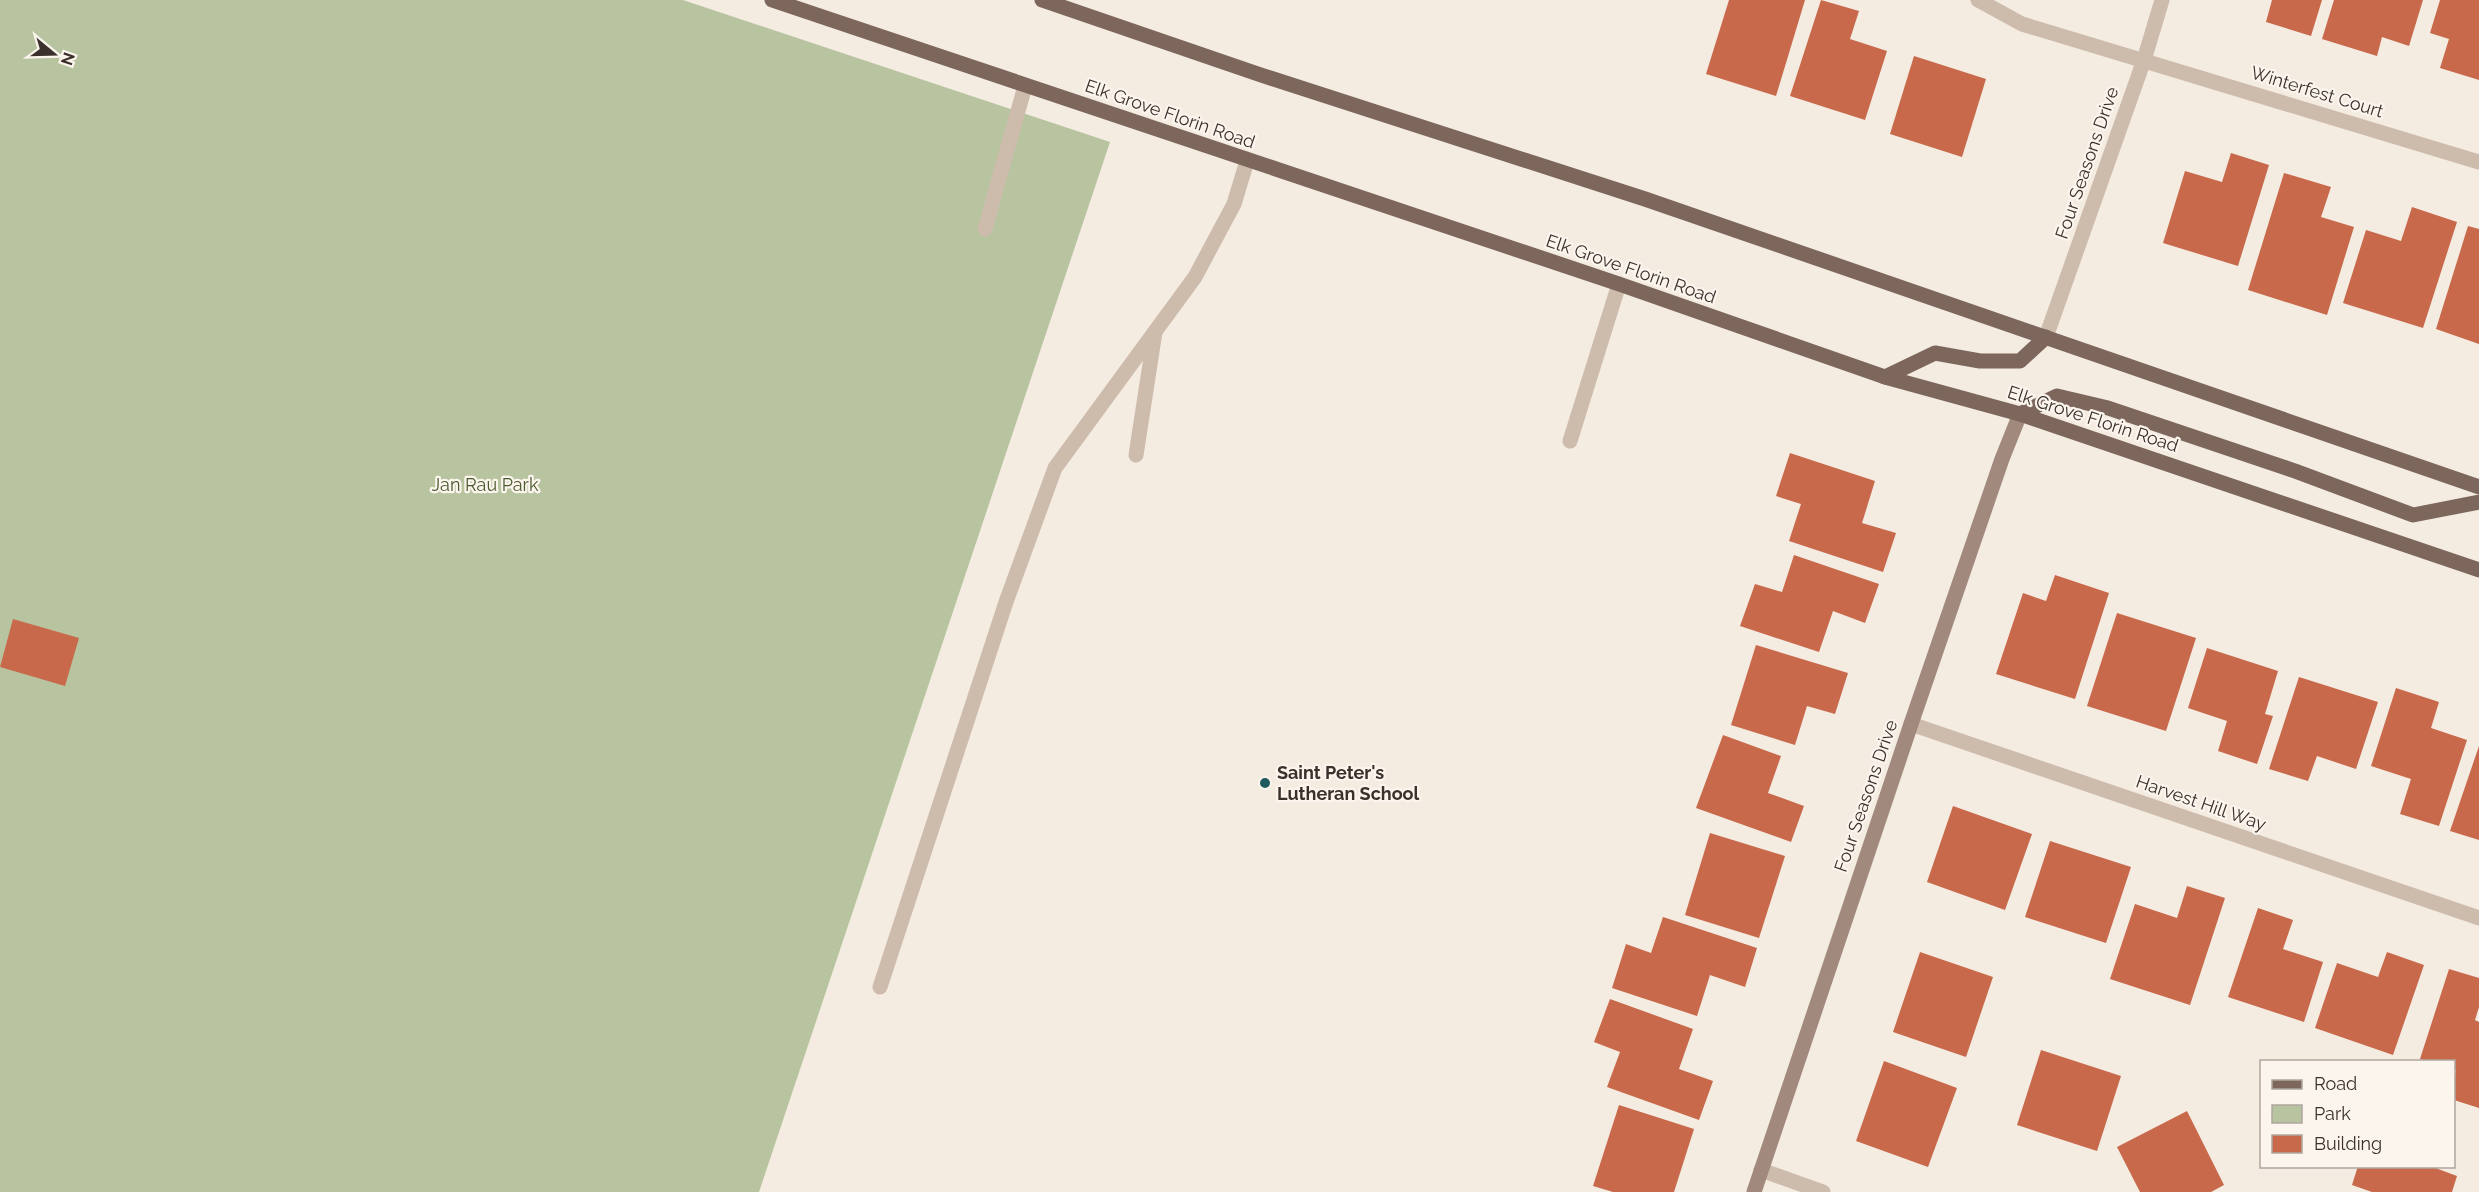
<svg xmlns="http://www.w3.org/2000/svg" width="2479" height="1192" font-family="Raleway,sans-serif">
<rect width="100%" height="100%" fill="#f4ebe1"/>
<!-- green -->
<polygon fill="#b8c4a0" points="0,0 683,0 1110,142 759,1192 0,1192"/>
<!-- building -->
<g fill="#c8694b">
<polygon points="1729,0 1805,0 1776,96 1706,74"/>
<polygon points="1821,0 1859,11 1850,39 1887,51 1865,120 1790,96"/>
<polygon points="2272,0 2322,0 2311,36 2266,22"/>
<polygon points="2334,0 2423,0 2409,46 2382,37 2377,56 2322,39"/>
<polygon points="2440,0 2479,0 2479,80 2440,68 2449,39 2430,33"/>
<polygon points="1914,56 1986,79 1962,157 1890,134"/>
<polygon points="2231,153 2269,165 2238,266 2163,243 2185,171 2222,182"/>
<polygon points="2284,173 2331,187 2321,217 2354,227 2327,315 2248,290"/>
<polygon points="2412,207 2457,222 2423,328 2343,303 2366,230 2401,241"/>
<polygon points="2468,226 2479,229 2479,344 2436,329"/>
<polygon points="1790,453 1875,481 1862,523 1896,533 1883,572 1789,541 1801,504 1776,496"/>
<polygon points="1794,555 1879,584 1865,623 1833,611 1819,652 1740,626 1755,584 1782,592"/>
<polygon points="2055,575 2109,593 2075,699 1996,674 2023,593 2046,601"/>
<polygon points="2117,613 2196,638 2166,731 2087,706"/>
<polygon points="13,619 79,638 65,686 0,667"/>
<polygon points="1756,645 1848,673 1835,714 1807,706 1795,745 1731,725"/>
<polygon points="2207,648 2278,671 2265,714 2273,716 2257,764 2218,751 2227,721 2188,708"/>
<polygon points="2299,677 2378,702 2356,769 2317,756 2308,781 2269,769"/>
<polygon points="2396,688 2439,702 2431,728 2467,740 2439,826 2400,814 2411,779 2371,766"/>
<polygon points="1723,735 1781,756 1768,793 1804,806 1791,842 1696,808"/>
<polygon points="2479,746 2479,840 2450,831"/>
<polygon points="1953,806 2032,834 2005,910 1927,882"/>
<polygon points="1710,833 1785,856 1759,938 1685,915"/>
<polygon points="2050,841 2131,867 2106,943 2025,917"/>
<polygon points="2187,886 2225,898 2190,1005 2110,979 2135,904 2177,918"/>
<polygon points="2258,908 2293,920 2283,949 2323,962 2304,1022 2228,997"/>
<polygon points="1663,917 1757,948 1745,987 1710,975 1697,1016 1612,988 1626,944 1651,953"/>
<polygon points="1920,952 1993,977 1966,1057 1893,1032"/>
<polygon points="2387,952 2424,965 2393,1055 2315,1028 2337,963 2378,977"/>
<polygon points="2449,969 2479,978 2479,1007 2475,1020 2479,1022 2479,1108 2454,1100 2454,1079 2456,1070 2454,1070 2454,1062 2429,1062 2420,1059"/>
<polygon points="1610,999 1693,1029 1679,1069 1713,1081 1699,1120 1607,1087 1620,1052 1594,1042"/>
<polygon points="2041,1050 2121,1076 2097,1151 2017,1125"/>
<polygon points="1884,1061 1957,1088 1928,1167 1856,1141"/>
<polygon points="1619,1105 1694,1129 1674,1192 1613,1192 1593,1186"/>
<polygon points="2187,1111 2224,1185 2211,1192 2140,1192 2117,1147"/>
<polygon points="2358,1166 2430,1166 2457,1176 2452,1192 2372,1192 2352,1185"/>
</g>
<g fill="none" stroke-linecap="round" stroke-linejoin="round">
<!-- lane -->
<g stroke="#cdbbac" stroke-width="15">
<polyline points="985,229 1025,86"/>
<polyline points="1570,441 1619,284"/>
<polyline points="1136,455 1155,332"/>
<polyline points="880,987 1006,602 1055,468 1195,277 1234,204 1247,161"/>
</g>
<!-- street -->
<g stroke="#cdbbac" stroke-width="15">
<polyline points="1978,0 2022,24 2479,162"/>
<polyline points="2046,337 2144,60 2162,0"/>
<polyline points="1911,724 2479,918"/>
<polyline points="1761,1170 1823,1192"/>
</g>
<!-- secondary -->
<polyline stroke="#a18a7d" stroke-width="15" points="1754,1192 1911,724 2002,459 2020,414"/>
<!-- primary -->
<g stroke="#7d675c" stroke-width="15">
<polyline points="772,0 1619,284 1885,377 2020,414 2479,570"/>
<polyline points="1042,0 1258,74 1645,199 2479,487"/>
<polyline points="1885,377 1935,353 1980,361 2020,361 2046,337"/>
<polyline points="2020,414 2057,396 2108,408 2295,471 2413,515 2479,502"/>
</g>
</g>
<!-- markers -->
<circle fill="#1f5a5e" stroke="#fbf5ee" stroke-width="2" cx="1265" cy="783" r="6"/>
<g text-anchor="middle" stroke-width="4.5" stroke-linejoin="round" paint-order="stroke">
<!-- street labels -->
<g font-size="18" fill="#3b302b" stroke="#fbf5ee">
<text transform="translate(2317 92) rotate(17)" y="6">Winterfest Court</text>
<text transform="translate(1170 114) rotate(19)" y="6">Elk Grove Florin Road</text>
<text transform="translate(2087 163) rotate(-71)" y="6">Four Seasons Drive</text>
<text transform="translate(1631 269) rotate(19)" y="6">Elk Grove Florin Road</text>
<text transform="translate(2093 419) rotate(18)" y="6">Elk Grove Florin Road</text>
<text transform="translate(1866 796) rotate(-71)" y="6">Four Seasons Drive</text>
<text transform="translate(2201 803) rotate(19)" y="6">Harvest Hill Way</text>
</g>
<!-- park labels -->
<g font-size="18" fill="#4a5a2e" stroke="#fbf5ee">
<text x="485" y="491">Jan Rau Park</text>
</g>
<!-- poi labels -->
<g font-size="18" font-weight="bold" fill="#3b302b" stroke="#fbf5ee" text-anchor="start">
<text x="1277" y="779">Saint Peter's<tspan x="1277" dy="21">Lutheran School</tspan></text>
</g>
</g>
<!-- legend -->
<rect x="2260" y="1060" width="195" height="108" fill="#fbf5ee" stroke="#aea6a0" stroke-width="1.5"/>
<rect x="2272" y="1080" width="30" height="9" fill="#7d675c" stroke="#aea6a0" stroke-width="1.5"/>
<text x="2314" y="1090" font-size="18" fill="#3b302b">Road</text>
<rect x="2272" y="1105" width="30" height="18" fill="#b8c4a0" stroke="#aea6a0" stroke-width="1.5"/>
<text x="2314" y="1120" font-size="18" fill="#3b302b">Park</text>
<rect x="2272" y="1135" width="30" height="18" fill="#c8694b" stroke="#aea6a0" stroke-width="1.5"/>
<text x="2314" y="1150" font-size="18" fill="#3b302b">Building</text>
<!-- north arrow -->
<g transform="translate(54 54) rotate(109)" stroke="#fbf5ee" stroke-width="4.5" paint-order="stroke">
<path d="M0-4.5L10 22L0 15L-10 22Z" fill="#3b302b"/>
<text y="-9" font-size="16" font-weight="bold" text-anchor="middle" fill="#3b302b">N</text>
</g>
</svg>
